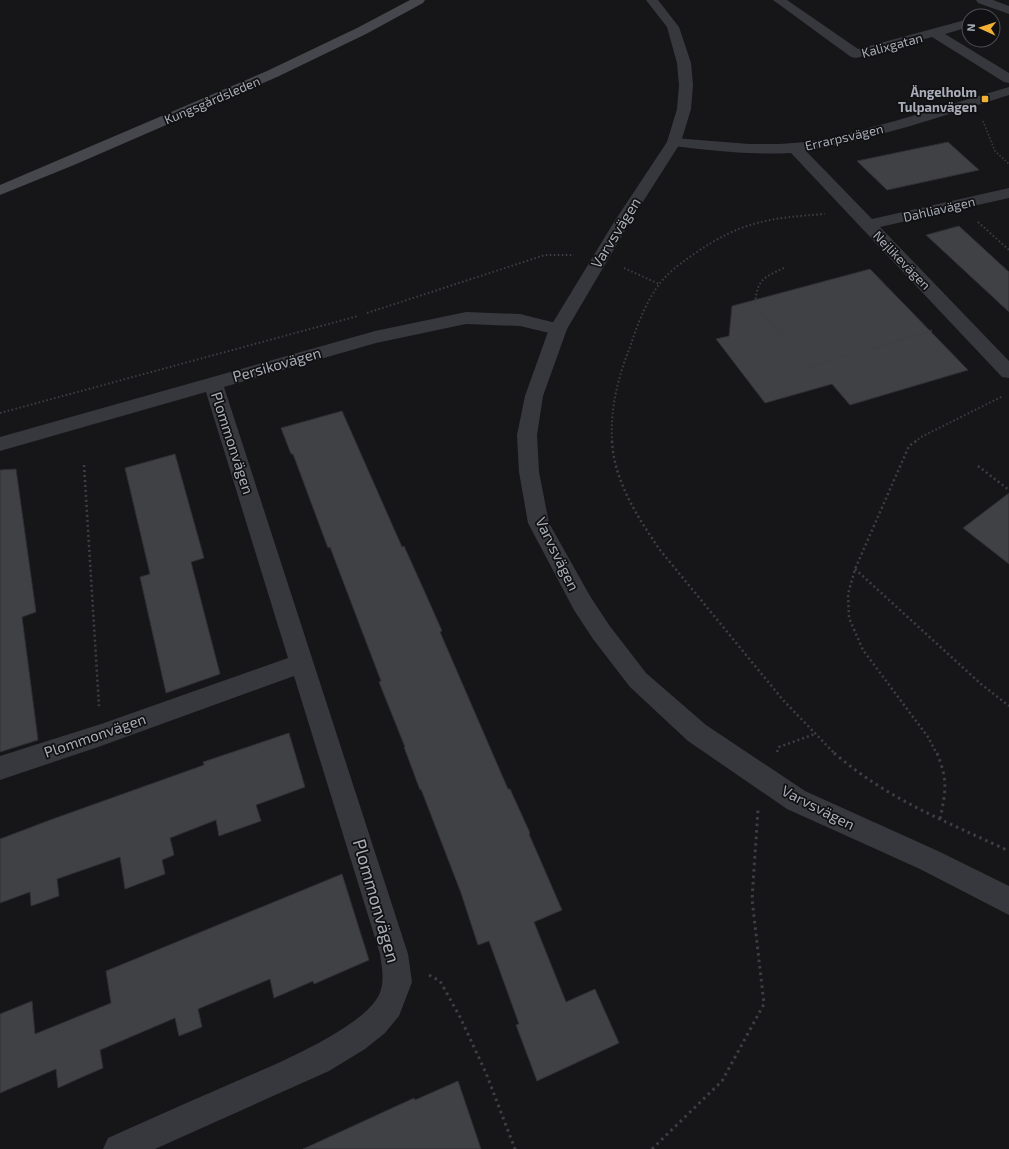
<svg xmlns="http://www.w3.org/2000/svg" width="1009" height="1149" font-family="'Exo 2',sans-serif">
<rect width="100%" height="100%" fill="#161618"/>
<!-- building -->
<g fill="#404145" stroke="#303034">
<polygon points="948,142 979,170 887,190 857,161"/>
<polygon points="959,226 1009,272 1009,312 926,235"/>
<polygon points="870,269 968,370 850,405 832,384 765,403 716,339 729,336 732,306"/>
<polygon points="342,411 402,547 404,546 427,597 442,631 440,632 508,789 510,789 530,833 529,834 562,910 534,922 566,1002 595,989 619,1043 537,1081 516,1025 519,1024 489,941 478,945 461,893 421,789 420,790 404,747 405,747 379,682 381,681 330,547 328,548 293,454 291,454 281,428"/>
<polygon points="175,454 204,558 191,562 220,674 166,693 140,577 150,574 125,468"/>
<polygon points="16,469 36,612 22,617 38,740 0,752 0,470"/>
<polygon points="1009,493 1009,564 963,528"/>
<polygon points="289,733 305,787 256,805 261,821 219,836 216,820 170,838 174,855 162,860 165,874 125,889 120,857 57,879 59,896 31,906 30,892 0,903 0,839 50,820 204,765 203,762"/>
<polygon points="342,874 369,960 314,984 313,981 274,998 270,979 198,1009 202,1027 179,1036 175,1018 100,1050 103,1068 80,1078 58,1088 56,1069 0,1093 0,1014 32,1001 35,1034 72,1019 111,1003 106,971"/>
<polygon points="458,1081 481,1149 303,1149 414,1098 415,1100"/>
</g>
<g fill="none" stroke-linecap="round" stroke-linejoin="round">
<!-- path-far3 -->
<polyline stroke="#3d3f44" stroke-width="1.5" stroke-dasharray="1.5 2" stroke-linecap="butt" points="983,121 995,151 1009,164"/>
<!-- path-far2 -->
<g stroke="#3d3f44" stroke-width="2" stroke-dasharray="1.5 2.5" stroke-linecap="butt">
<polyline points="978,222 1009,250"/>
<polyline points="624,268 659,284"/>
<path d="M 784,268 C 762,278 757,280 755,305 L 809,367 L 934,330"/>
<polyline points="367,313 545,255 574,255"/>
<polyline points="0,413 358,316"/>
<path d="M 612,442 C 610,409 618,377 630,347 C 637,326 645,304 658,286 C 667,273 681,263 694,254 C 742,221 769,218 825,214"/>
<polyline points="915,442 921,437 1003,396"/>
</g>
<!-- path-far1 -->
<g stroke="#3d3f44" stroke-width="2.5" stroke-dasharray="2 3" stroke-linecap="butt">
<path d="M 612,441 C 614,481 638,518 660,550 L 783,700 L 835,754"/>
<polyline points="916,441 909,446 855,569 848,594 849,618 863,650 928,737 937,754"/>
<polyline points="84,465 99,706"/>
<polyline points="978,466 1009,490"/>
<polyline points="855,569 981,684 1009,706"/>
<polyline points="777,752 779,747 815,734"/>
</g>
<!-- path -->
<g stroke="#3d3f44" stroke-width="3" stroke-dasharray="2.5 4" stroke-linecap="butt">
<path d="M 834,753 C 889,800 945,821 1009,851"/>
<path d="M 937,753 C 948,781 946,790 940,819"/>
<polyline points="429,975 440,981 460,1017 486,1073 515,1149"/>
<polyline points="652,1149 722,1081 764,1004 752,899 758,810"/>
</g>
<!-- minor -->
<g fill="#37383d" fill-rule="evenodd">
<polygon points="773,0 787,0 858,49 969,19 969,27 945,34 1009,73 1009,83 1004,82 932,37 856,58 851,57"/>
<polygon points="976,0 993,0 1009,6 1009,14 978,3"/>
<path d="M 1009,87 L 1009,95 C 943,116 875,139 806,151 L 872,219 L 1009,188 L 1009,198 L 880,227 L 1009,361 L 1009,378 L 1002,377 L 791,153 C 752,155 713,151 674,146 L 669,145 L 667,142 L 669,139 L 674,138 L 749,144 L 780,144 L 806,142 L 838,136 L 895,121 Z"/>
<path d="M 466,312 L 520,314 L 564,325 L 567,329 L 564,333 L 558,335 L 520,326 L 466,324 L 376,343 L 224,387 L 408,954 L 412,982 L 399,1016 L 385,1033 L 365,1049 L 329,1071 L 155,1149 L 103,1149 L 108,1138 C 146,1121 183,1104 221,1088 C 259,1071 360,1032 379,995 C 385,981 382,969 380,954 L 294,676 L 101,746 L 0,780 L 0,756 L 101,724 L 288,658 L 206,392 L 0,451 L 0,437 L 375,331 Z"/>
</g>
<!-- tertiary -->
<polygon fill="#37383d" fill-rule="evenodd" points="646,0 658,0 679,27 691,63 693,85 691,109 681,142 630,222 567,329 543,396 537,435 539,472 549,523 590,596 609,625 646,673 706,725 805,791 938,851 1009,886 1009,915 920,869 787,809 688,741 630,687 593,639 574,610 528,523 519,472 517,435 525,396 549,329 614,222 667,142 677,109 679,85 677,63 667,27"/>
<!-- secondary -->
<polygon fill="#45474d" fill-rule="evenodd" points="410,0 425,0 423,3 366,34 277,77 74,165 0,195 0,185 267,71 357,28"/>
</g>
<!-- markers -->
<rect fill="#f2b134" stroke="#111113" stroke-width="1.5" x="981" y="95" width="8" height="8" rx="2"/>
<g text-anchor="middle" stroke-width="3.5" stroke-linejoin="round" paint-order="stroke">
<!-- far-street labels -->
<g font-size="13" fill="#a8adb8" stroke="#111113">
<text transform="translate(892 45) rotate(-15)" y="5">Kalixgatan</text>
<text transform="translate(212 100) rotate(-23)" y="5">Kungsgårdsleden</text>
<text transform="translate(844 137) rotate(-13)" y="5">Errarpsvägen</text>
<text transform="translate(939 209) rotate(-13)" y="5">Dahliavägen</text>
<text transform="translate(902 260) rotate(46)" y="5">Nejlikevägen</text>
</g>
<!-- far-poi labels -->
<g font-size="13" font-weight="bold" fill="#a8adb8" stroke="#111113" text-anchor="end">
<text x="977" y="97">Ängelholm<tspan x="977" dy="15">Tulpanvägen</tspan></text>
</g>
<!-- street labels -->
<g font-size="15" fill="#a8adb8" stroke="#111113">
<text transform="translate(616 233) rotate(-58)" y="5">Varvsvägen</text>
<text transform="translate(277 365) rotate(-16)" y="5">Persikovägen</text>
<text transform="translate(232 443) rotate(72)" y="5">Plommonvägen</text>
<text transform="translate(557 554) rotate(64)" y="5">Varvsvägen</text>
<text transform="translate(95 736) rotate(-19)" y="5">Plommonvägen</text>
<text transform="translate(818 808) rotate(27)" y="5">Varvsvägen</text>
</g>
<!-- near-street labels -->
<g font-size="18" fill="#a8adb8" stroke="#111113">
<text transform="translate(376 901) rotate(74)" y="6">Plommonvägen</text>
</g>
</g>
<!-- north arrow -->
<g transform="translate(981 28) rotate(273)"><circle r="19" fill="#111113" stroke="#4d4f55"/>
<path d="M0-3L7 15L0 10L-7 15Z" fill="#f2b134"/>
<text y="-6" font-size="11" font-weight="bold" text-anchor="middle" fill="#a8adb8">N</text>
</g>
</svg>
